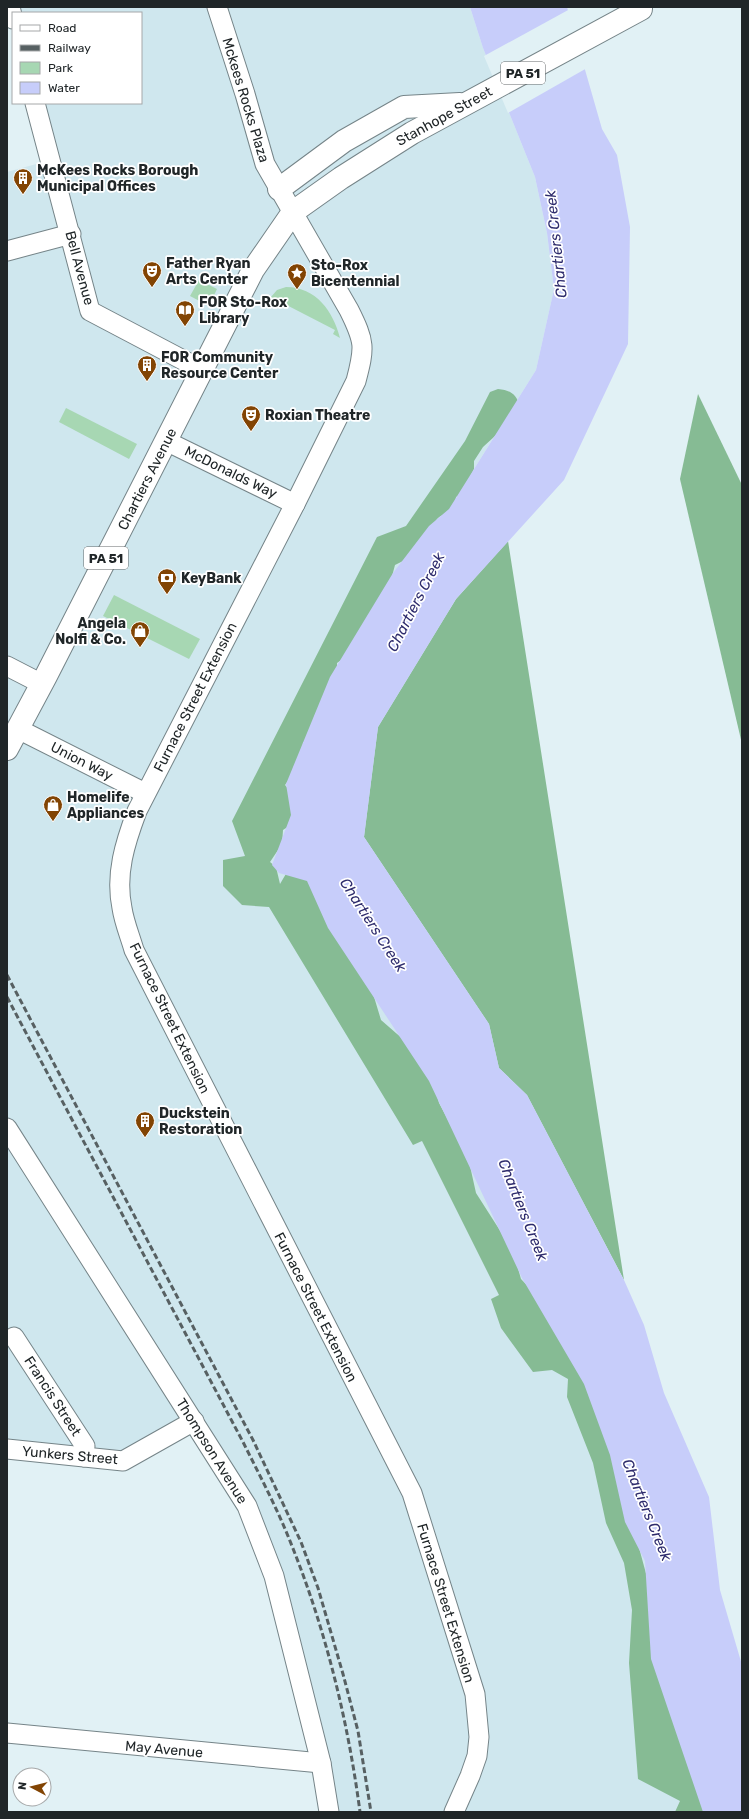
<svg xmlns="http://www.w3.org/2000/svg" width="749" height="1819" font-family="Rubik,sans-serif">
<rect width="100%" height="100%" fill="#e1f1f5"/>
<!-- built -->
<polygon fill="#cfe7ee" points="10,7 470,7 483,48 535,177 547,233 554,289 536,370 449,509 429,526 637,1422 742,1812 329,1812 274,1576 194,1421 123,1461 7,1449 7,172 51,160 35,103 141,103 141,13 13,13"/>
<!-- green -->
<g fill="#a7d7b3">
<polygon points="199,280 217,289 209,306 190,296"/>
<path d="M 286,287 C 316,287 333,311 340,338 L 333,334 L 335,330 L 271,297 L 277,290 Z"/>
<polygon points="66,408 137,444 129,459 59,422"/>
<polygon points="114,595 200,639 189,659 103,616"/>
</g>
<!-- forest -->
<g fill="#86bb94">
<path d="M 498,389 C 510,390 516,394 520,406 L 495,436 L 483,447 L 474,461 L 474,469 L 462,494 L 456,497 L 455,505 L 450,513 C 436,516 434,521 433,534 L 407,559 L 395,565 L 391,580 L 355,650 L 337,663 L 337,673 L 325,704 L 315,714 L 317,724 L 308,742 L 303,742 C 303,759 295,771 285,785 L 293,795 L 292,824 L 283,830 L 282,844 L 270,862 L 276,867 L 280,884 L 290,867 L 298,864 L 368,977 L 381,1020 L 428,1061 L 439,1103 L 468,1157 L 476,1193 L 513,1251 L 521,1279 L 535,1294 L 603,1415 L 654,1603 L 717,1812 L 675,1812 L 680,1801 L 638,1779 L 629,1663 L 632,1610 L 624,1563 L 606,1523 L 593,1463 L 567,1397 L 568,1379 L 552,1370 L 533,1372 L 501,1328 L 491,1299 L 499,1295 L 422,1141 L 413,1145 L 269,907 L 242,905 L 223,886 L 223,860 L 245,856 L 232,821 L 377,537 L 406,526 L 465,441 L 490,392 Z"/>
<polygon points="698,394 742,485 742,744 680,479"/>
<polygon points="508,541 624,1280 527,1095 499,1068 489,1024 364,837 378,727 456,599"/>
</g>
<!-- water -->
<polygon fill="#c7cdfa" points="470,7 567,7 602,129 617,155 630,227 628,344 564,480 456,599 378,727 364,837 489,1024 499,1068 527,1095 624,1280 644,1325 664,1393 709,1497 720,1590 742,1665 742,1812 703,1812 651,1659 645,1561 625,1522 610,1455 584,1384 522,1278 429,1081 328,928 307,881 279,873 272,865 291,815 286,784 330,677 393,573 429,526 449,509 536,370 554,289 547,233 535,177 483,48"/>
<!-- pier -->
<polygon fill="#e1f1f5" points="570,9 587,68 508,113 484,56"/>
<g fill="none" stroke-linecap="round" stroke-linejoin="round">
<defs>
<g id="minor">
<polyline points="10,7 13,19"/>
<path d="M 217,7 L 245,94 L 265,164 L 349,310 C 365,342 365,347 356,381 L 295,504 L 137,811 C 125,843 115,874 122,908 C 124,922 130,936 134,950 L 412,1493 L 475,1694 L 479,1737 L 477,1756 L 470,1776 L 454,1812"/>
<polyline points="35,103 90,311 202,370"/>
<polyline points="7,251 71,234"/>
<polyline points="166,441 295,504"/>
<polyline points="7,666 42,684"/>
<polyline points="18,729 145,793"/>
<polyline points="7,1128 247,1506 274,1576 321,1763 329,1812"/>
<polyline points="14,1337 85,1446 84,1457"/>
<polyline points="7,1449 123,1461 194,1421"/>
<polyline points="7,1733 321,1763"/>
</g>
<g id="primary">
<polyline points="279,189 344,141 404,107 460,104"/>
<polyline points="7,749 46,676 253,270 293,212 341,178 412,133 641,9 641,7"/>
</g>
</defs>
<!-- minor casing -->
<use href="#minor" stroke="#758488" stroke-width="21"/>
<!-- primary casing -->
<use href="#primary" stroke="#758488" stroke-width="24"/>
<!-- minor -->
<use href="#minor" stroke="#fff" stroke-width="19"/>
<!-- primary -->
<use href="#primary" stroke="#fff" stroke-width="22"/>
<!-- rail -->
<g stroke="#576062" stroke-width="3" stroke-dasharray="6 3" stroke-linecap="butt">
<polyline points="7,975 253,1440 301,1542 318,1588 343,1674 358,1731 371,1812"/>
<path d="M 7,997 L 243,1442 C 260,1476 278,1510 292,1546 C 326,1631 348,1721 360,1812"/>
</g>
</g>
<!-- icons -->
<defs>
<symbol id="building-pin" viewBox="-11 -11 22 30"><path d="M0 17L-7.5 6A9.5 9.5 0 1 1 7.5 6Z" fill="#824403" stroke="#fff"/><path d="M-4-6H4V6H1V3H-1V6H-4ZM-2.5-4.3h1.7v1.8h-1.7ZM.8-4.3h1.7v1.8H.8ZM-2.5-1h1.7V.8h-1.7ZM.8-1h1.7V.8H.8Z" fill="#fff"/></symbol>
<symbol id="theatre-pin" viewBox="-11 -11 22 30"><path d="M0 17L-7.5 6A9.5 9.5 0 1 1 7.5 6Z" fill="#824403" stroke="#fff"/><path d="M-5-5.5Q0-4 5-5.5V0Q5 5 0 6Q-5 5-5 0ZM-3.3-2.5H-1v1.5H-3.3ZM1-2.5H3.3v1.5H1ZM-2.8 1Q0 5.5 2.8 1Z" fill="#fff"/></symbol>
<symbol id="sight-pin" viewBox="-11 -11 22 30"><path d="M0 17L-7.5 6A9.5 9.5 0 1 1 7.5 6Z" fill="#824403" stroke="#fff"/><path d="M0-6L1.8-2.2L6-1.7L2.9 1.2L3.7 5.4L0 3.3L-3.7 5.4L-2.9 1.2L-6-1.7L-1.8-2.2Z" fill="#fff"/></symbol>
<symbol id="library-pin" viewBox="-11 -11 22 30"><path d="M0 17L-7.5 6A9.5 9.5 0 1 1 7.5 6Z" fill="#824403" stroke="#fff"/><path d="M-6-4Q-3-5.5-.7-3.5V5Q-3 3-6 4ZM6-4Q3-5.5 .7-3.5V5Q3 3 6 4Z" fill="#fff"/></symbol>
<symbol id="bank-pin" viewBox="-11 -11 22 30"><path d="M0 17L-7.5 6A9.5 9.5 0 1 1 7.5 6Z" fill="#824403" stroke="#fff"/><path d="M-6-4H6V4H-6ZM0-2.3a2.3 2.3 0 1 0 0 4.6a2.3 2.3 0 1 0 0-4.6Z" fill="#fff"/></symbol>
<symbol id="shop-pin" viewBox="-11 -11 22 30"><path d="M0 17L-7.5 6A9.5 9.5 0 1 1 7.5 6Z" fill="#824403" stroke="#fff"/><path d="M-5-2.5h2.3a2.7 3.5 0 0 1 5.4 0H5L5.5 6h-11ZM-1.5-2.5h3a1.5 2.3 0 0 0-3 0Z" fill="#fff"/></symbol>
</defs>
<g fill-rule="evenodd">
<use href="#building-pin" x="12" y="167" width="22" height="30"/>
<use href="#theatre-pin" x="141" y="260" width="22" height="30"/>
<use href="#sight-pin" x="286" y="262" width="22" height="30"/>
<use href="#library-pin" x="174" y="299" width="22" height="30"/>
<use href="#building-pin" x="136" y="354" width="22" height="30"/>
<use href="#theatre-pin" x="240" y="404" width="22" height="30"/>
<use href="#bank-pin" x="156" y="567" width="22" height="30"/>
<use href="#shop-pin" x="129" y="620" width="22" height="30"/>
<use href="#shop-pin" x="42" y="794" width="22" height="30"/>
<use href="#building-pin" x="134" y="1110" width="22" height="30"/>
</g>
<g text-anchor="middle" stroke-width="3.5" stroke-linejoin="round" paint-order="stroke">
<!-- shield labels -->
<g fill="#fff" stroke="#636768" stroke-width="1">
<rect x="501" y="62" width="44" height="22" rx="3"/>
<rect x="84" y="547" width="44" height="22" rx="3"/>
</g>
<g font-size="13" font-weight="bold" fill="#202628">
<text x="523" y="78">PA 51</text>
<text x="106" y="563">PA 51</text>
</g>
<!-- street labels -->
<g font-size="14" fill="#202628" stroke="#fff">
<text transform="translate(246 100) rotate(73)" y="5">Mckees Rocks Plaza</text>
<text transform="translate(444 116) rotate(-29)" y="5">Stanhope Street</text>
<text transform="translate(80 268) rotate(75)" y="5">Bell Avenue</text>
<text transform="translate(231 472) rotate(26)" y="5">McDonalds Way</text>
<text transform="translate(147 479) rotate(-63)" y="5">Chartiers Avenue</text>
<text transform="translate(195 697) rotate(-63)" y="5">Furnace Street Extension</text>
<text transform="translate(82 761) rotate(27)" y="5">Union Way</text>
<text transform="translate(170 1018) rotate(64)" y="5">Furnace Street Extension</text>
<text transform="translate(316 1307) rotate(63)" y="5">Furnace Street Extension</text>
<text transform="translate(53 1396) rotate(57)" y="5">Francis Street</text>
<text transform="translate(212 1451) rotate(58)" y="5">Thompson Avenue</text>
<text transform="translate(70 1455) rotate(5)" y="5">Yunkers Street</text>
<text transform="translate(446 1603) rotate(73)" y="5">Furnace Street Extension</text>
<text transform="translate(164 1749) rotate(5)" y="5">May Avenue</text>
</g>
<!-- poi labels -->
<g font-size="14" font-weight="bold" fill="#202628" stroke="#fff" text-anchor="start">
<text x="37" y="175">McKees Rocks Borough<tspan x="37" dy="16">Municipal Offices</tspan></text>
<text x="166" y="268">Father Ryan<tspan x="166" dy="16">Arts Center</tspan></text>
<text x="311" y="270">Sto-Rox<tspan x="311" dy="16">Bicentennial</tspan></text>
<text x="199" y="307">FOR Sto-Rox<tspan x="199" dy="16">Library</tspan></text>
<text x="161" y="362">FOR Community<tspan x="161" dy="16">Resource Center</tspan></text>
<text x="265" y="420">Roxian Theatre</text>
<text x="181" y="583">KeyBank</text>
<text x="126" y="628" text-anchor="end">Angela<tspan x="126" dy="16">Nolfi &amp; Co.</tspan></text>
<text x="67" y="802">Homelife<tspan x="67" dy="16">Appliances</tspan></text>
<text x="159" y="1118">Duckstein<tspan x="159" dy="16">Restoration</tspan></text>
</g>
<!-- water labels -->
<g font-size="15" font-style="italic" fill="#2e2c6d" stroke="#fff">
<text transform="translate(556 244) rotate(-96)" y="5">Chartiers Creek</text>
<text transform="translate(416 602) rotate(-63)" y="5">Chartiers Creek</text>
<text transform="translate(373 925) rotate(57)" y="5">Chartiers Creek</text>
<text transform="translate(523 1210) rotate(68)" y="5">Chartiers Creek</text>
<text transform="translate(647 1510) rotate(68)" y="5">Chartiers Creek</text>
</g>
</g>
<!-- border -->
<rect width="749" height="1819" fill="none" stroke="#202628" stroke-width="16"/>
<!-- legend -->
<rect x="12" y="12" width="130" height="92" fill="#ffffff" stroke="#a6a8a9"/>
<rect x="20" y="25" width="20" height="6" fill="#ffffff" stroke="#a6a8a9"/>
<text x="48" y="32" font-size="12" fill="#202628">Road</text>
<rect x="20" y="45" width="20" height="6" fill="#576062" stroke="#a6a8a9"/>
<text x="48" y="52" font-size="12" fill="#202628">Railway</text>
<rect x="20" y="62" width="20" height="12" fill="#a7d7b3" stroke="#a6a8a9"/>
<text x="48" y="72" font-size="12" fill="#202628">Park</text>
<rect x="20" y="82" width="20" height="12" fill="#c7cdfa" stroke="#a6a8a9"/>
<text x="48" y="92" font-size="12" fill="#202628">Water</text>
<!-- north arrow -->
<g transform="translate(32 1787) rotate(277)"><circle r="19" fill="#ffffff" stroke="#a6a8a9"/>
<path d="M0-3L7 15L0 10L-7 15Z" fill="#824403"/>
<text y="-6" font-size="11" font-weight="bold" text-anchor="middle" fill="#202628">N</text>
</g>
</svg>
